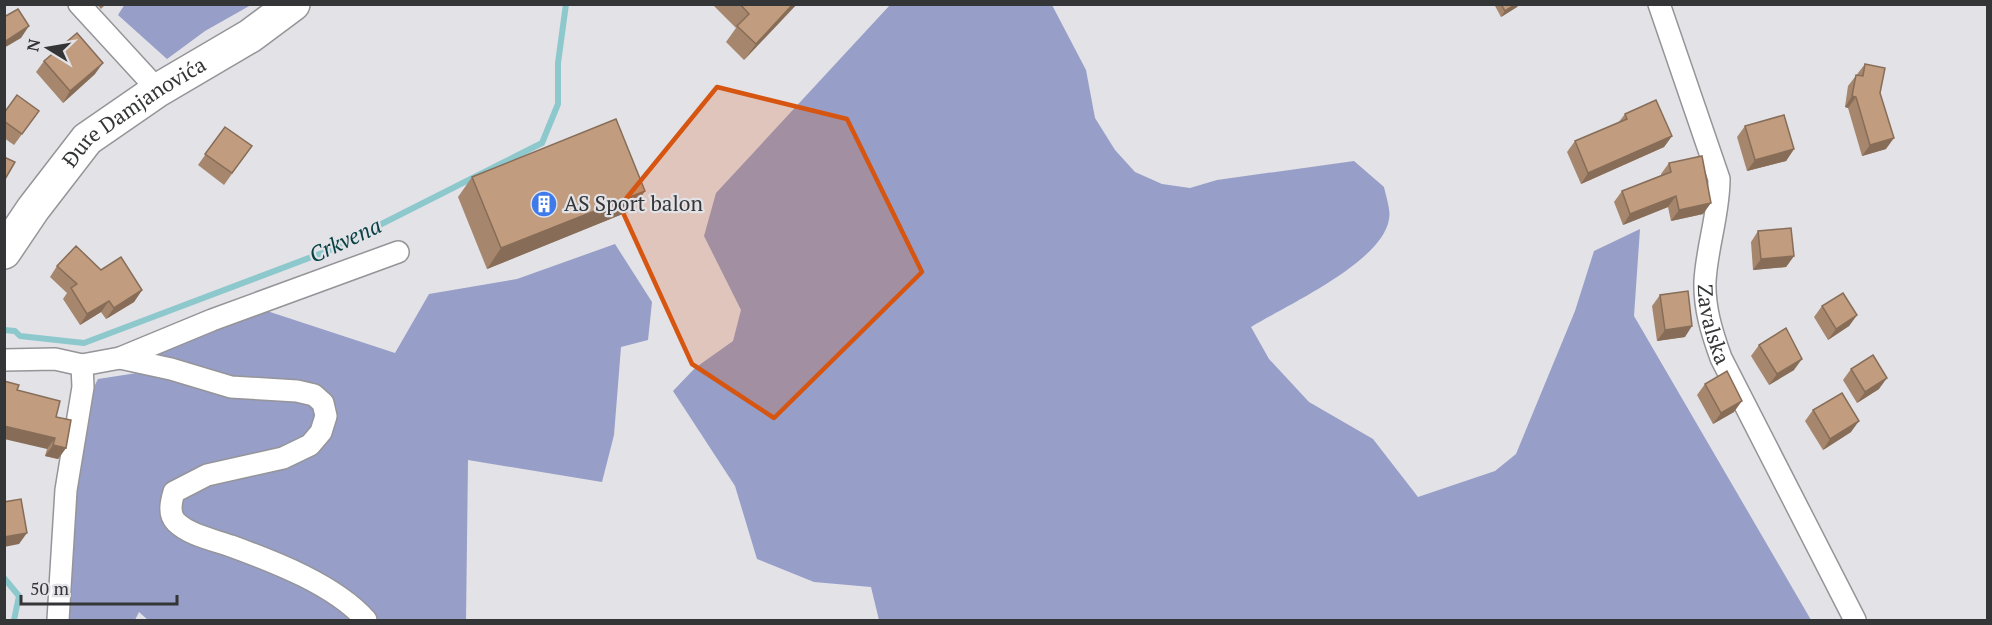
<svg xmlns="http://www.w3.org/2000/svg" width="1992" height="625" font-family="'PT Serif',serif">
<rect width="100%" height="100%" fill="#e2e2e7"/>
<!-- forest -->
<g fill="#979ec7">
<polygon points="125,4 251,4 251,5 205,31 167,59 118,15"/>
<path d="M 890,5 L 1052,5 L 1086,70 L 1095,118 L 1115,150 L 1135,172 L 1162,184 L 1190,188 L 1217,180 L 1354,161 L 1384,187 C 1386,197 1391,210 1389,219 C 1383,262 1285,306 1251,327 L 1269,359 L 1309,402 L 1373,439 L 1418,497 L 1495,471 L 1516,454 L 1575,311 L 1594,251 L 1640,229 L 1634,316 L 1811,620 L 879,620 L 871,587 L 814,582 L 757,559 L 735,486 L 673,391 L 695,368 L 733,341 L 741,310 L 704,236 L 716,193 Z"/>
<polygon points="615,244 652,302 648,340 621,347 614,435 602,482 468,460 466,620 148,620 139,612 135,620 68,620 75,465 86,403 98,379 137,373 147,352 267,311 395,353 429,294 517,279"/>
</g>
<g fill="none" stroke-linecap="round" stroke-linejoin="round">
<!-- stream -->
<g stroke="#8dc8cd" stroke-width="6">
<polyline points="4,330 15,331 20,336 84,343 330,250 542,143 558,104 558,63 566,4"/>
<polyline points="4,578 19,596 14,620"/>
</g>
<defs>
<g id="street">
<polyline points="79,4 158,90"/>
<path id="s1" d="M 1659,4 L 1719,179 C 1719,214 1707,246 1705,281 C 1704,308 1712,333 1721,358 L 1855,620"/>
<path d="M 120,358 L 171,369 L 231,387 L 297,391 L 314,395 L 323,403 L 326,416 L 321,432 L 310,445 L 283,458 L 207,475 L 174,492 C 171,502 168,514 176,522 C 189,535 214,540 231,546 C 275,562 335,585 366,620"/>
<polyline points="4,360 55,359 82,365 120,358 212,320 398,252"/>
<polyline points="58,620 66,490 83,387 82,365"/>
</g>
<g id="primary">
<path id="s2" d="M 4,252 L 33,209 L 87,139 L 158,90 L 250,36 L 293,4"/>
</g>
</defs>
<!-- street casing -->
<use href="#street" stroke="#959599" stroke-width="24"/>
<!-- primary casing -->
<use href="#primary" stroke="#959599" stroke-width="36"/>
<!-- street -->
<use href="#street" stroke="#fff" stroke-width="21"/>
<!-- primary -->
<use href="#primary" stroke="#fff" stroke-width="33"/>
</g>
<!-- wall -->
<g fill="#a6866c">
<polygon points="97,4 106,4 101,9"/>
<polygon points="712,4 797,4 744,60 726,42 736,28"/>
<polygon points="1494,4 1519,4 1517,7 1501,17"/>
<polygon points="44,61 95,74 63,103 36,72"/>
<polygon points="1865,64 1880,93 1886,149 1862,156 1848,108 1845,107 1848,86"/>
<polygon points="39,111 14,145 4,138 4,113"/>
<polygon points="1625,114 1672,136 1664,147 1581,184 1567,152 1575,141 1618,123"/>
<polygon points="1745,126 1794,149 1786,161 1747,171 1737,137"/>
<polygon points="225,127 252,146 224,185 198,165"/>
<polygon points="1669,163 1703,214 1671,221 1668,207 1623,225 1614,202 1622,191 1661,175 1661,174"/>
<polygon points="472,177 645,191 630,211 487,269 458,197"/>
<polygon points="1758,231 1794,256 1786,267 1753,270 1751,242"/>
<polygon points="57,266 101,270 142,290 134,302 106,319 101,312 80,325 63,299 67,293 50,277"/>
<polygon points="1660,295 1685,337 1657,341 1652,306"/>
<polygon points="1822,306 1857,315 1849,326 1828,340 1814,317"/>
<polygon points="1759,345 1794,370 1769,385 1751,356"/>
<polygon points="1851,369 1879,389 1857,403 1843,380"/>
<polygon points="1705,384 1734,412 1713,424 1697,395"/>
<polygon points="17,390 56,417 66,448 58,459 45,456 47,449"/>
<polygon points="1813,410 1851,432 1823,450 1805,421"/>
</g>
<!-- shaded-wall -->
<g fill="#876d58">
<polygon points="793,4 797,4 744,60 756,44"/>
<polygon points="1516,4 1519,4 1517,7 1501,17 1505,11"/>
<polygon points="29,26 21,38 4,48 4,43 6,41"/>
<polygon points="103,63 95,74 63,103 70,91"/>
<polygon points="1852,96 1856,97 1848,108 1845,107"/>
<polygon points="1672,136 1664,147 1581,184 1588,173"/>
<polygon points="1894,138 1886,149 1862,156 1870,145"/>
<polygon points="1794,149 1786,161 1747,171 1755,160"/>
<polygon points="645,191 630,211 487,269 501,248"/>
<polygon points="1676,196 1668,207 1623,225 1630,214"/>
<polygon points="1711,203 1703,214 1671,221 1679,210"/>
<polygon points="1794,256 1786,267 1753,270 1761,259"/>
<polygon points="142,290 134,302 106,319 114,308"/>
<polygon points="109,301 101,312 80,325 87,314"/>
<polygon points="1857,315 1849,326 1828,340 1836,329"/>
<polygon points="1692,326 1685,337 1657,341 1665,330"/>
<polygon points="1802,359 1794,370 1769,385 1777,374"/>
<polygon points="1887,378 1879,389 1857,403 1865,392"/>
<polygon points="1742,401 1734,412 1713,424 1721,413"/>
<polygon points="1859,421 1851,432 1823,450 1830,439"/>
<polygon points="4,426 55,438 47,449 4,439"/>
<polygon points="53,445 66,448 58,459 45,456"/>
<polygon points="27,533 19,544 4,547 4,537"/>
</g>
<!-- building -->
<g fill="#c19c7e" stroke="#876d58" stroke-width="1.5">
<polygon points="740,4 793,4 756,44 737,26 749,14"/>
<polygon points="1501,4 1516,4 1505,11"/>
<polygon points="18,9 29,26 6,41 4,40 4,17"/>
<polygon points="77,33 103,63 70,91 44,61"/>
<polygon points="1865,64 1885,68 1880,93 1894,138 1870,145 1856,97 1852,96 1856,75 1863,76"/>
<polygon points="17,95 39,111 22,134 4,121 4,113"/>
<polygon points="1656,100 1672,136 1588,173 1575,141 1627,119 1625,114"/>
<polygon points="1784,115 1794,149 1755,160 1745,126"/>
<polygon points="616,119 645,191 501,248 472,177"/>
<polygon points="225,127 252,146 232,173 205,154"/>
<polygon points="1702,156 1711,203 1679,210 1676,196 1630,214 1622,191 1671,172 1669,163"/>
<polygon points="4,157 15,162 4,181"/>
<polygon points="1791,228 1794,256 1761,259 1758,231"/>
<polygon points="76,246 101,270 121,257 142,290 114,308 109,301 87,314 71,288 77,284 57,266"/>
<polygon points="1688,291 1692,326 1665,330 1660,295"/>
<polygon points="1843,293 1857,315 1836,329 1822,306"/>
<polygon points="1786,328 1802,359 1777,374 1759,345"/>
<polygon points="1873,355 1887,378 1865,392 1851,369"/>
<polygon points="1727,371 1742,401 1721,413 1705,384"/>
<polygon points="4,381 19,385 17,390 60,401 56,417 71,420 66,448 53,445 55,438 4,426"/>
<polygon points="1842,393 1859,421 1830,439 1813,410"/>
<polygon points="21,499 27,533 4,537 4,502"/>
</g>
<!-- marked area -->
<path fill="#d65510" fill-opacity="0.2" stroke="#d65510" stroke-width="4.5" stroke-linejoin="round" d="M 717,87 L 847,119 L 922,272 L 774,418 L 692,364 L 620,206 Z"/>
<!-- icons -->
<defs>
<symbol id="building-disc" viewBox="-11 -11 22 22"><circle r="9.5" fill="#3f7aea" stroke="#e2e2e7"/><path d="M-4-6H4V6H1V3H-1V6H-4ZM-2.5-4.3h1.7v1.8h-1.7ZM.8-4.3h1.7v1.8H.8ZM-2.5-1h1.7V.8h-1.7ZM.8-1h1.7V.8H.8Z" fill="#fff"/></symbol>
</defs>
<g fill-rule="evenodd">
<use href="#building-disc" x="529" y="189" width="30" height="30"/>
</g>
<g text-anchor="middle" stroke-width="4.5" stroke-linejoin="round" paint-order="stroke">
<!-- street labels -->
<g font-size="21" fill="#343536" stroke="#e2e2e7">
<text dy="7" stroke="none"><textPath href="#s2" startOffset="194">Đure Damjanovića</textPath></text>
<text dy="7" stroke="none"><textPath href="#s1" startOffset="332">Zavalska</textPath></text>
</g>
<!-- poi labels -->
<g font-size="21" fill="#343536" stroke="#e2e2e7" text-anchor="start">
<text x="564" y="211">AS Sport balon</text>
</g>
<!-- water labels -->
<g font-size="22" font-style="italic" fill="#084144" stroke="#e2e2e7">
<text transform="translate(345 240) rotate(-25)" y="8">Crkvena</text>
</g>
</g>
<!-- border -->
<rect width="1992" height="625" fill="none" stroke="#343536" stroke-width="12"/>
<!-- north arrow -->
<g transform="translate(48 48) rotate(281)" stroke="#e2e2e7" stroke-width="4.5" paint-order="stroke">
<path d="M0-4.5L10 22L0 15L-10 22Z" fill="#343536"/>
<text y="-9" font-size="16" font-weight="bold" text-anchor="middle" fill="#343536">N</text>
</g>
<!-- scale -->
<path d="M21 595v9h156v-9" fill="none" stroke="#343536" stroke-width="3"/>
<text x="30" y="595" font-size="18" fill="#343536" stroke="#e2e2e7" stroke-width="4.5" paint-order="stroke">50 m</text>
</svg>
